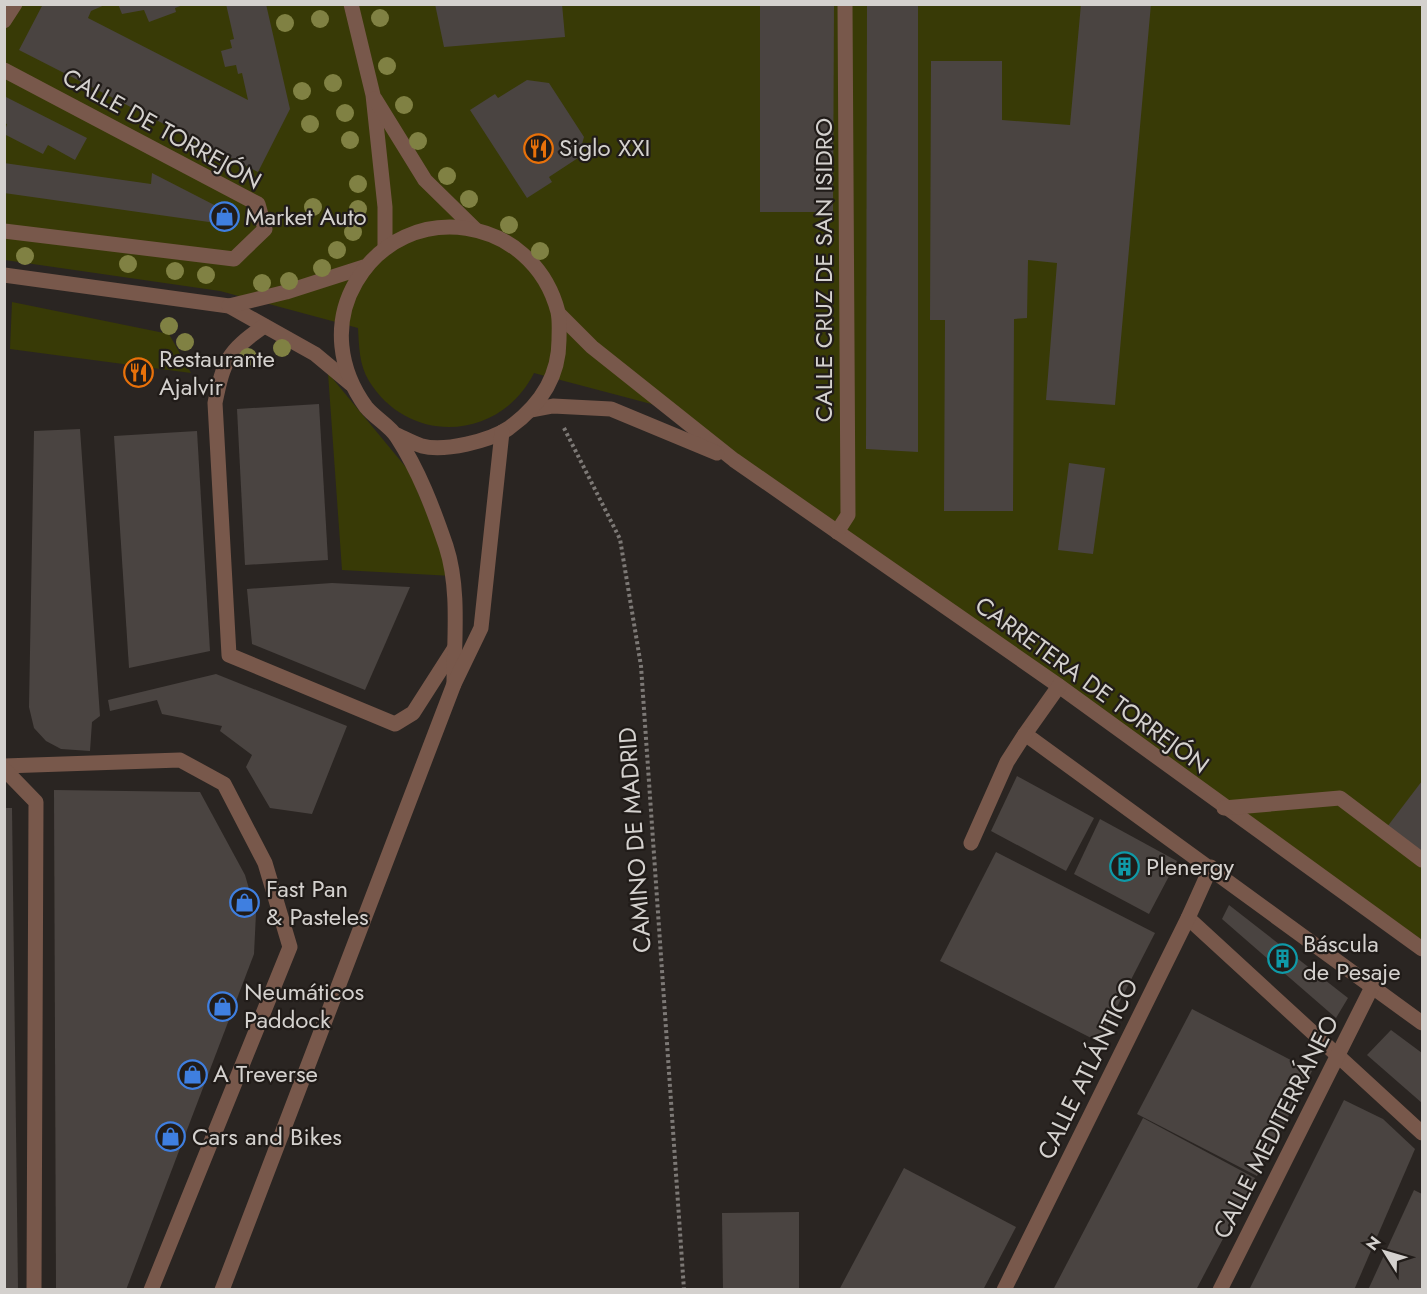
<svg xmlns="http://www.w3.org/2000/svg" width="1427" height="1294" font-family="Jost,sans-serif">
<rect width="100%" height="100%" fill="#2a2522"/>
<!-- green -->
<g fill="#383a06">
<path d="M 5,5 L 1422,5 L 1422,940 L 655,405 L 534,373 C 500,441 409,446 369,381 C 359,365 359,345 358,328 L 220,291 L 5,260 Z"/>
<polygon points="12,302 169,334 191,373 10,349"/>
<polygon points="328,373 409,471 453,576 342,570"/>
</g>
<!-- building -->
<g fill="#4a4441">
<polygon points="43,4 107,4 91,11 88,18 248,100 242,73 238,74 236,65 225,67 221,51 232,48 230,40 234,39 226,4 266,4 290,109 258,172 19,50"/>
<polygon points="118,4 182,4 183,5 175,8 176,12 149,22 144,10 122,14"/>
<polygon points="435,4 562,4 565,37 444,47"/>
<polygon points="760,4 834,4 833,212 760,212"/>
<polygon points="867,4 918,4 918,452 866,449"/>
<polygon points="1081,4 1151,4 1115,405 1046,400 1057,263 1028,260 1027,318 1014,319 1013,511 944,511 945,320 930,320 931,61 1002,61 1002,120 1070,125"/>
<polygon points="527,80 549,83 584,137 578,158 549,177 552,182 527,198 470,110 495,94 498,98"/>
<polygon points="4,96 87,138 75,160 48,145 43,154 4,134 7,124 4,123"/>
<polygon points="4,163 151,184 152,173 226,211 223,224 4,193"/>
<polygon points="319,404 328,560 245,565 237,409"/>
<polygon points="80,429 100,716 92,722 90,751 61,749 46,741 34,728 29,707 34,431"/>
<polygon points="197,431 210,651 129,668 114,436"/>
<polygon points="1069,463 1105,468 1093,554 1058,550"/>
<polygon points="332,583 410,587 365,690 252,644 247,589"/>
<polygon points="216,674 347,726 312,814 270,808 246,767 252,755 220,731 222,726 162,714 157,700 110,711 108,700"/>
<polygon points="1017,776 1094,818 1066,871 991,831"/>
<polygon points="1422,781 1422,848 1419,852 1387,827"/>
<polygon points="54,790 200,792 245,875 256,913 254,954 126,1290 56,1290"/>
<polygon points="4,808 12,808 18,1290 4,1290"/>
<polygon points="1100,819 1177,861 1149,914 1074,874"/>
<polygon points="996,852 1155,933 1099,1042 940,961"/>
<polygon points="1229,905 1348,998 1336,1018 1222,919"/>
<polygon points="1192,1009 1312,1071 1257,1176 1137,1114"/>
<polygon points="1391,1030 1422,1053 1422,1103 1367,1055"/>
<polygon points="1344,1100 1383,1119 1415,1149 1354,1290 1249,1290"/>
<polygon points="1143,1118 1255,1178 1196,1290 1053,1290"/>
<polygon points="904,1168 1016,1227 983,1290 839,1290"/>
<polygon points="1414,1190 1422,1194 1422,1290 1368,1290"/>
<polygon points="799,1212 799,1290 723,1290 722,1213"/>
</g>
<g fill="none" stroke-linecap="round" stroke-linejoin="round">
<!-- path -->
<polyline stroke="#7d7976" stroke-width="4" stroke-dasharray="3 3" stroke-linecap="butt" points="564,428 620,539 641,666 684,1290"/>
<!-- minor -->
<g stroke="#78584b" stroke-width="15">
<polyline points="351,4 373,95 385,207 385,247"/>
<polyline points="4,21 15,4"/>
<polyline points="4,70 258,204 265,229 234,259 4,231"/>
<polyline points="375,99 425,180 475,229"/>
<polyline points="4,275 229,306 315,354 351,384"/>
<polyline points="229,306 286,292 364,267"/>
<polyline points="559,314 592,347 734,460 1059,686 1422,949"/>
<path d="M 264,326 C 227,352 224,360 215,403 L 229,655 L 395,724 L 413,713 L 454,649"/>
<polyline points="532,410 553,406 611,409 717,453"/>
<path d="M 395,434 C 404,438 413,443 422,446 C 444,452 490,441 509,428 C 538,407 559,378 559,340 C 559,331 560,321 558,312 C 533,215 406,196 356,282 C 332,323 339,370 366,407 C 375,418 389,425 397,437 C 419,471 433,508 446,546 C 460,589 454,639 454,684"/>
<polyline points="837,532 848,515 845,4"/>
<polyline points="1059,686 1025,734 1422,1023"/>
<polyline points="4,766 180,760 224,784 265,863 290,947 151,1290"/>
<polyline points="4,769 36,802 34,1290"/>
<polyline points="1224,808 1340,798 1422,860"/>
<polyline points="971,843 1007,762 1025,734"/>
<polyline points="1188,918 1422,1133"/>
<polyline points="222,1290 454,684 481,628 502,432"/>
<polyline points="1004,1290 1188,918 1211,867"/>
<polyline points="1220,1290 1373,985"/>
</g>
</g>
<!-- trees -->
<g fill="#808143">
<circle cx="380" cy="18" r="9"/>
<circle cx="320" cy="19" r="9"/>
<circle cx="285" cy="23" r="9"/>
<circle cx="387" cy="66" r="9"/>
<circle cx="333" cy="83" r="9"/>
<circle cx="302" cy="91" r="9"/>
<circle cx="404" cy="105" r="9"/>
<circle cx="345" cy="113" r="9"/>
<circle cx="310" cy="124" r="9"/>
<circle cx="350" cy="140" r="9"/>
<circle cx="418" cy="141" r="9"/>
<circle cx="447" cy="176" r="9"/>
<circle cx="358" cy="184" r="9"/>
<circle cx="469" cy="199" r="9"/>
<circle cx="313" cy="207" r="9"/>
<circle cx="358" cy="209" r="9"/>
<circle cx="509" cy="225" r="9"/>
<circle cx="353" cy="232" r="9"/>
<circle cx="337" cy="250" r="9"/>
<circle cx="540" cy="251" r="9"/>
<circle cx="25" cy="256" r="9"/>
<circle cx="128" cy="264" r="9"/>
<circle cx="322" cy="268" r="9"/>
<circle cx="175" cy="271" r="9"/>
<circle cx="206" cy="275" r="9"/>
<circle cx="289" cy="281" r="9"/>
<circle cx="262" cy="283" r="9"/>
<circle cx="169" cy="326" r="9"/>
<circle cx="185" cy="342" r="9"/>
<circle cx="282" cy="348" r="9"/>
<circle cx="248" cy="357" r="9"/>
</g>
<!-- icons -->
<defs>
<symbol id="restaurant-ring" viewBox="-11 -11 22 22"><circle r="9.5" fill="#211c19" stroke="#e8710a" stroke-width="1.5"/><path d="M-5-6h1v4h1v-4h1v4h1v-4h1v5L-1.5 .5V6h-2V.5L-5-1ZM5-6V6H3V1.5H1.5Q1.5-4 5-6Z" fill="#e8710a"/></symbol>
<symbol id="shop-ring" viewBox="-11 -11 22 22"><circle r="9.5" fill="#211c19" stroke="#3f7fe0" stroke-width="1.5"/><path d="M-5-2.5h2.3a2.7 3.5 0 0 1 5.4 0H5L5.5 6h-11ZM-1.5-2.5h3a1.5 2.3 0 0 0-3 0Z" fill="#3f7fe0"/></symbol>
<symbol id="building-ring" viewBox="-11 -11 22 22"><circle r="9.5" fill="#211c19" stroke="#0f9aa8" stroke-width="1.5"/><path d="M-4-6H4V6H1V3H-1V6H-4ZM-2.5-4.3h1.7v1.8h-1.7ZM.8-4.3h1.7v1.8H.8ZM-2.5-1h1.7V.8h-1.7ZM.8-1h1.7V.8H.8Z" fill="#0f9aa8"/></symbol>
</defs>
<g fill-rule="evenodd">
<use href="#restaurant-ring" x="522" y="132" width="33" height="33"/>
<use href="#shop-ring" x="208" y="200" width="33" height="33"/>
<use href="#restaurant-ring" x="122" y="356" width="33" height="33"/>
<use href="#building-ring" x="1108" y="850" width="33" height="33"/>
<use href="#shop-ring" x="228" y="886" width="33" height="33"/>
<use href="#building-ring" x="1266" y="942" width="33" height="33"/>
<use href="#shop-ring" x="206" y="990" width="33" height="33"/>
<use href="#shop-ring" x="176" y="1058" width="33" height="33"/>
<use href="#shop-ring" x="154" y="1120" width="33" height="33"/>
</g>
<g text-anchor="middle" stroke-width="4.5" stroke-linejoin="round" paint-order="stroke">
<!-- street labels -->
<g font-size="24" fill="#d4d1ce" stroke="#211c19">
<text transform="translate(162 129) rotate(29)" y="8">CALLE DE TORREJÓN</text>
<text transform="translate(824 270) rotate(-90)" y="8">CALLE CRUZ DE SAN ISIDRO</text>
<text transform="translate(1092 685) rotate(36)" y="8">CARRETERA DE TORREJÓN</text>
<text transform="translate(635 840) rotate(-94)" y="8">CAMINO DE MADRID</text>
<text transform="translate(1088 1069) rotate(-64)" y="8">CALLE ATLÁNTICO</text>
<text transform="translate(1276 1127) rotate(-63)" y="8">CALLE MEDITERRÁNEO</text>
</g>
<!-- poi labels -->
<g font-size="24" fill="#d4d1ce" stroke="#211c19" text-anchor="start">
<text x="559" y="156">Siglo XXI</text>
<text x="245" y="225">Market Auto</text>
<text x="159" y="367">Restaurante<tspan x="159" dy="28">Ajalvir</tspan></text>
<text x="1146" y="875">Plenergy</text>
<text x="266" y="897">Fast Pan<tspan x="266" dy="28">&amp; Pasteles</tspan></text>
<text x="1303" y="952">Báscula<tspan x="1303" dy="28">de Pesaje</tspan></text>
<text x="244" y="1000">Neumáticos<tspan x="244" dy="28">Paddock</tspan></text>
<text x="213" y="1082">A Treverse</text>
<text x="192" y="1145">Cars and Bikes</text>
</g>
</g>
<!-- border -->
<rect width="1427" height="1294" fill="none" stroke="#d4d1ce" stroke-width="12"/>
<!-- north arrow -->
<g transform="translate(1385 1252) rotate(307)" stroke="#211c19" stroke-width="4.5" paint-order="stroke">
<path d="M0-4.5L10 22L0 15L-10 22Z" fill="#d4d1ce"/>
<text y="-9" font-size="16" font-weight="bold" text-anchor="middle" fill="#d4d1ce">N</text>
</g>
</svg>
